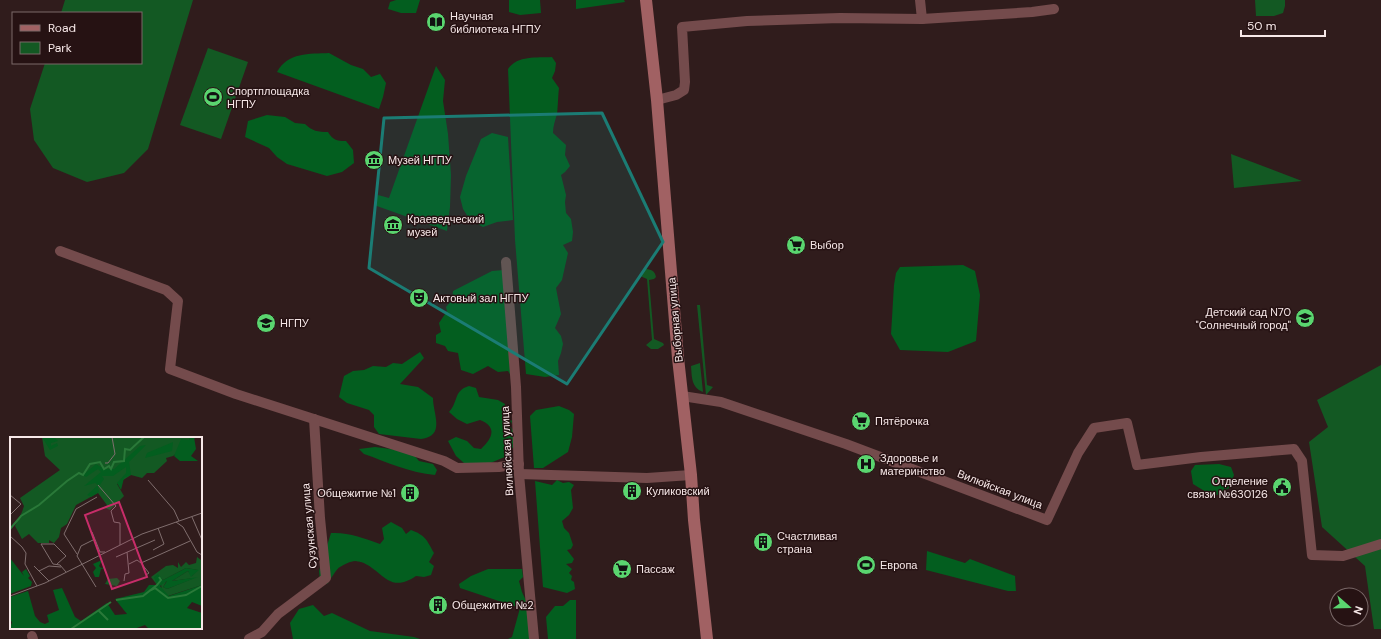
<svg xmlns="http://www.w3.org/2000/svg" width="1381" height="639" font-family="'DM Sans',sans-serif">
<rect width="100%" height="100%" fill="#301c1c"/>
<!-- green -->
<g fill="#135923">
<polygon points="65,0 193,0 148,149 124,173 87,182 53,168 34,140 30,109 45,63 141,63 141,13 61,13"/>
<polygon points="1255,0 1285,0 1285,6 1283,13 1274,16 1256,16"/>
<polygon points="208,48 248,62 221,139 180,125"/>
<polygon points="1231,154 1302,181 1234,188"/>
<path d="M 645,269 C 651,269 655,271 656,277 L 654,279 L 649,280 L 654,339 L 663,343 L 664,345 L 658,349 L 651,349 L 646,345 L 652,340 L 647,279 L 640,276 L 643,270 Z"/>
<polygon points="697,305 700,305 707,385 713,387 706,395"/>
<path d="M 700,363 L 703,392 C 691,387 692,377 691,366 Z"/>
<polygon points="1381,365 1381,629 1374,629 1365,566 1322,527 1309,442 1328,427 1317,400"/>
</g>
<!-- forest -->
<g fill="#035e1f">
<polygon points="396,0 420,0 416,13 401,13 388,9 390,2"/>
<polygon points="509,0 540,0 541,13 520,15 509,12"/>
<polygon points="576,0 624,0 625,2 576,9"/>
<path d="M 329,53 L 351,65 L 363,69 L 371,77 L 380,74 L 386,83 L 383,97 L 379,109 L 277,72 C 288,52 309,54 329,53 Z"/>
<path d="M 552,57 L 556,63 L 555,71 L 552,78 L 559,88 C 558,96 558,107 557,114 C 555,121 553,126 553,133 L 566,145 L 565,155 L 570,166 L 565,172 L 561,175 L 566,195 L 565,202 L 566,213 L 571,219 L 573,232 L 572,241 L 563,245 L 568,253 L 562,280 L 556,288 L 561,314 L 555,328 L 561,336 L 563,344 L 561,353 L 558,361 L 559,375 L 545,377 L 526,374 L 515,240 L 508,69 C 518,55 536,58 552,57 Z"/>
<polygon points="436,66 445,80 443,101 448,134 451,175 450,207 447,231 374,205 378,195 389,198"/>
<path d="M 267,115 L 285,117 L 295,123 L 305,124 C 312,131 318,132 328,132 C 333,140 336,141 346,141 L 353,150 L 354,163 L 342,172 L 327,176 L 287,164 L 277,157 L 269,148 L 245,137 L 248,121 Z"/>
<polygon points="492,133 508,137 513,220 497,222 483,227 470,220 463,209 460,197 466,176 481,139"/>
<polygon points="963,265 975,271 980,295 976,341 948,352 900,350 891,334 894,285 896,273 900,267"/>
<polygon points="504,270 513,379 508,371 498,372 488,366 473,374 461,370 458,353 448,351 445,346 436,343 436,335 441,332 439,323 447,311 446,307 452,300 453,291 492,271"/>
<path d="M 420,352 L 424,358 L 400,384 L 418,387 L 433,398 C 433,414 446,436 421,439 L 379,434 L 374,427 L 374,415 L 369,410 L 347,403 L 339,397 L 344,376 L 353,371 L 364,370 L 373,366 L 386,367 L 393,363 L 402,364 Z"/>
<path d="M 469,386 L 476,388 L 479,397 L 498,400 L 505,404 L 503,414 L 512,421 L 510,427 L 516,433 L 514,446 L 507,456 L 488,464 L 464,463 L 456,456 L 448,441 L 456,437 L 467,441 L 474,448 L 481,449 C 492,439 498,427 480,420 L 467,424 L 457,419 L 449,412 C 459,401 453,391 469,386 Z"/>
<polygon points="559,406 569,410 574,414 572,437 568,452 543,468 534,468 530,416 536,410"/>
<path d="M 375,447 L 391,449 L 413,454 L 419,461 L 433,464 L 437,470 L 435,475 C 410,473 387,462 364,454 L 359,449 Z"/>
<polygon points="1219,464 1231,467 1234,475 1229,488 1217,495 1206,492 1193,484 1191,471 1195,465"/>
<polygon points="557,480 563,483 569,482 574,485 571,490 573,508 569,515 562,521 564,528 569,533 573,545 571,549 567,550 574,559 572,563 566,564 572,569 569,573 572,576 571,580 574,582 575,589 567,593 543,587 535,481 552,485"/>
<path d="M 391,522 L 402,528 L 406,534 L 411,530 C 425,535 427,540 434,553 L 429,562 L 434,566 L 431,575 L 424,577 L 416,576 C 388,595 382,569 361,562 C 360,562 355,561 355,561 C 351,561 343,565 340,567 C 337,568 330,580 327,584 L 320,580 L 319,571 L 331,533 C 348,532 364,538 380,544 L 384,539 L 382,528 Z"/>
<polygon points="927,551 965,563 970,559 1015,576 1016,591 1008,591 926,570"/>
<polygon points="488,569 522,569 523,577 519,581 522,592 528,605 531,639 508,639 512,637 520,608 460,588 459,584 471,576"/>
<polygon points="570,600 576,600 576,639 548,639 546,617 555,606 563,606"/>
<polygon points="313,605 324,616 332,613 370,631 414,637 420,639 293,639 290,623 299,609"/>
</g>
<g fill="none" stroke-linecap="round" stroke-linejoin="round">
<!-- street -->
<g stroke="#744b4c" stroke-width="10">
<polyline points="920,0 922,19"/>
<polyline points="657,100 676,95 684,90 685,82 682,27 747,21 840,18 922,19 1032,12 1054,9"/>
<polyline points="60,251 166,290 178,301 170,369 236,394 444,461 457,468 499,467 519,464"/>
<polyline points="506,262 516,387 519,474 534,639"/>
<polyline points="682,396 721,402 846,444 1047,520 1078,453 1094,428 1127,423 1137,465 1201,457 1294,449 1302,461 1312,555 1343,556 1381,544"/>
<polyline points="519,474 647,478 691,475"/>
<polyline points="32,636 33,639"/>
<polyline points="249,639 262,632 278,614 326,578 320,518 314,419"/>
</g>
<!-- secondary -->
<polyline stroke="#a16163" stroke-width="12" points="646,0 657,100 678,358 691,475 694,520 707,639"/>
</g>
<!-- marked area -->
<path fill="#1b7c74" fill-opacity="0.2" stroke="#1b7c74" stroke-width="3" stroke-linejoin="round" d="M 602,113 L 663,242 L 567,384 L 369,268 L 384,118 Z"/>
<!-- icons -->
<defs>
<symbol id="library-disc" viewBox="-11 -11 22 22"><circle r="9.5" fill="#5ad56f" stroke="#261213"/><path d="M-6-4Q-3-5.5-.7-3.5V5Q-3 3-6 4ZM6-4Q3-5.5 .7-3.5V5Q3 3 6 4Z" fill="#111"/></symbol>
<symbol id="stadium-disc" viewBox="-11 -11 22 22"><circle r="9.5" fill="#5ad56f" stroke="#261213"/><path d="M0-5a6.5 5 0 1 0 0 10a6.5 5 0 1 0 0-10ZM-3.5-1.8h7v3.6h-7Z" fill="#111"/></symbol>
<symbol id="museum-disc" viewBox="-11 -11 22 22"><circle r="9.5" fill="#5ad56f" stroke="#261213"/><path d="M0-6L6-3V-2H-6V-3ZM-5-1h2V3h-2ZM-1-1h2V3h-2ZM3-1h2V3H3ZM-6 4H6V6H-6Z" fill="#111"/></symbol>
<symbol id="supermarket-disc" viewBox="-11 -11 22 22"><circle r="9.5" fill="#5ad56f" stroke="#261213"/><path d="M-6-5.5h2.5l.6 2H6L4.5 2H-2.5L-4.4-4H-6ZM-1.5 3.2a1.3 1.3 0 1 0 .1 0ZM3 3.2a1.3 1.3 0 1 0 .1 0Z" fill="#111"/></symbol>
<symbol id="theatre-disc" viewBox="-11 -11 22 22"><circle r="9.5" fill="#5ad56f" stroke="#261213"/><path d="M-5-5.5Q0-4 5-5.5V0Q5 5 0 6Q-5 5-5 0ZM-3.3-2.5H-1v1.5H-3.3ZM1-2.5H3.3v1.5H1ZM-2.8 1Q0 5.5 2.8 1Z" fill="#111"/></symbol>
<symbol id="school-disc" viewBox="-11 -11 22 22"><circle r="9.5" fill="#5ad56f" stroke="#261213"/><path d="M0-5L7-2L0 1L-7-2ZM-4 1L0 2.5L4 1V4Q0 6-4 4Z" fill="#111"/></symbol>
<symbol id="university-disc" viewBox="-11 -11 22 22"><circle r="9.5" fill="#5ad56f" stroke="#261213"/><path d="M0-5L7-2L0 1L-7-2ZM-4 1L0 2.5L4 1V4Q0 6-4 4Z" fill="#111"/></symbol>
<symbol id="hospital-disc" viewBox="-11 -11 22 22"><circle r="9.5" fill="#5ad56f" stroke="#261213"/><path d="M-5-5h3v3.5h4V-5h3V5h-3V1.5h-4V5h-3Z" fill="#111"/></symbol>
<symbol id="civic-disc" viewBox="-11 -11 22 22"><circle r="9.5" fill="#5ad56f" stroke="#261213"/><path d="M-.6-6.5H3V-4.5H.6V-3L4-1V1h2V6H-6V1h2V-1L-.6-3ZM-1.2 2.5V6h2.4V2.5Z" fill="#111"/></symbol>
<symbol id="building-disc" viewBox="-11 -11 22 22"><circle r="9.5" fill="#5ad56f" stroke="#261213"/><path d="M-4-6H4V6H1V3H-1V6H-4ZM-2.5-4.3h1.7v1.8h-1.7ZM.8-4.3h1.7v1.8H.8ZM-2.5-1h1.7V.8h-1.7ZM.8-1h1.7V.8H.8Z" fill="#111"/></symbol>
</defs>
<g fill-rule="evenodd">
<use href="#library-disc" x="425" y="11" width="22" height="22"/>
<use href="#stadium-disc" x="202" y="86" width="22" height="22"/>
<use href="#museum-disc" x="363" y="149" width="22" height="22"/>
<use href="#museum-disc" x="382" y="214" width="22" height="22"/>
<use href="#supermarket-disc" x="785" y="234" width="22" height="22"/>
<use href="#theatre-disc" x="408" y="287" width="22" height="22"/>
<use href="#school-disc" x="1294" y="307" width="22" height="22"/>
<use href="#university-disc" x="255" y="312" width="22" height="22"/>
<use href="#supermarket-disc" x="850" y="410" width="22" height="22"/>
<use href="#hospital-disc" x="855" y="453" width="22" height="22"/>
<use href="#civic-disc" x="1271" y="476" width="22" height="22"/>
<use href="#building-disc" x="621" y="480" width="22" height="22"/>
<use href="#building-disc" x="399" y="482" width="22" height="22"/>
<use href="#building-disc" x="752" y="531" width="22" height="22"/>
<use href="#stadium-disc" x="855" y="554" width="22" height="22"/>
<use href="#supermarket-disc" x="611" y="558" width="22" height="22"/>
<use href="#building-disc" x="427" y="594" width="22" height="22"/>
</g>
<g text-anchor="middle" stroke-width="3" stroke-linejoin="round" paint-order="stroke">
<!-- poi labels -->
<g font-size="11" fill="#f7e8e8" stroke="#261213" text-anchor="start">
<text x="450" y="20">Научная<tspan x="450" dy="13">библиотека НГПУ</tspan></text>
<text x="227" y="95">Спортплощадка<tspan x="227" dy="13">НГПУ</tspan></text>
<text x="388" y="164">Музей НГПУ</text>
<text x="407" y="223">Краеведческий<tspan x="407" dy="13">музей</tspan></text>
<text x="810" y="249">Выбор</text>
<text x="433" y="302">Актовый зал НГПУ</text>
<text x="1291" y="316" text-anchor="end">Детский сад N70<tspan x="1291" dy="13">"Солнечный город"</tspan></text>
<text x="280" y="327">НГПУ</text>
<text x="875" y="425">Пятёрочка</text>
<text x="880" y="462">Здоровье и<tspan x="880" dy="13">материнство</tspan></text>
<text x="1268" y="485" text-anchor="end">Отделение<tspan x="1268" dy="13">связи №630126</tspan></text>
<text x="646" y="495">Куликовский</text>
<text x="396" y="497" text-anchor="end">Общежитие №1</text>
<text x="777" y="540">Счастливая<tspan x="777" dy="13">страна</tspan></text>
<text x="880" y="569">Европа</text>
<text x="636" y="573">Пассаж</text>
<text x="452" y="609">Общежитие №2</text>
</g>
<!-- street labels -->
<g font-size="11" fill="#f7e8e8" stroke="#261213">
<text transform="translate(675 320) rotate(-95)" y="4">Выборная улица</text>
<text transform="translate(507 451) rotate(-93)" y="4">Вилюйская улица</text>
<text transform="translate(1000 489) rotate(21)" y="4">Вилюйская улица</text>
<text transform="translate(309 526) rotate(-95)" y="4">Сузунская улица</text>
</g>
</g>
<!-- overview -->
<g transform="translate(10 437)">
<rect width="192" height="192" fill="#301c1c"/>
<path d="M 32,0 L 185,0 L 185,1 L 163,19 L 156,21 L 157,24 L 144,36 L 137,36 L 132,41 L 121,38 L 107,47 L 114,59 L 100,73 L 95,71 L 97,68 L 88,56 L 66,68 L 57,87 L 51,91 L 49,100 L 44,106 L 39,103 L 39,106 L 28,106 L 19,97 L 12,102 L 5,89 L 12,75 L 14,69 L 10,61 L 50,33 L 35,19 ZM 192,119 L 192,148 L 158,159 L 152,154 L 151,147 L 157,143 L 153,150 L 157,152 L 184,141 L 162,144 L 178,134 L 182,139 L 188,133 L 176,131 L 153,143 L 148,138 L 147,148 L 141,140 L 156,129 L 163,128 L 168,131 L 168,125 L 171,130 L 176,125 L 179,128 L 186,126 L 187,120 L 191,123 ZM 107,141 L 110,144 L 107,149 L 95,147 L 98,142 Z" fill="#135923"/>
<path d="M 32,0 L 44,0 L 48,4 L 41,6 L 41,9 L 47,6 L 48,9 L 40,13 ZM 180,0 L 184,0 L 186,12 L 181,19 L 188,24 L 170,24 L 164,19 L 171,2 L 179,3 ZM 163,5 L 162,14 L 135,21 L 137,16 ZM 136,8 L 119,25 L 121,38 L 114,41 L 111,53 L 107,46 L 116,36 L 116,30 L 103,39 L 92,39 L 94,42 L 88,51 L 89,55 L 81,60 L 77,58 L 88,48 L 85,46 L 74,49 L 91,35 L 88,32 L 76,40 L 73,38 L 86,27 L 94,32 L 104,32 L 130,9 ZM 0,121 L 14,139 L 12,135 L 16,132 L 20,139 L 18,141 L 22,145 L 21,149 L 0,157 ZM 92,123 L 89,129 L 91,131 L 95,130 L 95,131 L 91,132 L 89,140 L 85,140 L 83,135 L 86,131 L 83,127 ZM 176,131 L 189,133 L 181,140 L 178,134 L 162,144 L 188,140 L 157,152 L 153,150 L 157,144 L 150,149 L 159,159 L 192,148 L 192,169 L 182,165 L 177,171 L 192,176 L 192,192 L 139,192 L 135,188 L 124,192 L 0,192 L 2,185 L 0,183 L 0,160 L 18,154 L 25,179 L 30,185 L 35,187 L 39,185 L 37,178 L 49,173 L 43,153 L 52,151 L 65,180 L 71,184 L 97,166 L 105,178 L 117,177 L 105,162 L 134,155 L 139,148 L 147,148 L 144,140 L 148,137 L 153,143 Z" fill="#035e1f"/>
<path fill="none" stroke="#2a7939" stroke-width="2" d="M 0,92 L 11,79 L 29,68 L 57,44 L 69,36 L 73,38 L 80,27 L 90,25 L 94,32 L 99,29 L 101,32 L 104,25 L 114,24 L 115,12 L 120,13 L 134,0M 139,154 L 145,151 L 158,161 L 176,158 L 192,149M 106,163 L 133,159 L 147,148 L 151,143 L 149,140M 89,174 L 98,183M 61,192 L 101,165"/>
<path fill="none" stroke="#806e6e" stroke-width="1" d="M 95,26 L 98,26 L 105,17 L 102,0M 138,43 L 164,73 L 169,84M 88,48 L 106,69 L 101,74 L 104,85 L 110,86 L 110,108M 0,58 L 11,67 L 0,78M 182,80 L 192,103M 166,85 L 173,90 L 187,115 L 192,118M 82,95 L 90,115 L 95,115M 0,99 L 12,110 L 16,116 L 15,127 L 27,149M 85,102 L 71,109 L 67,119 L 86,150M 143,113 L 154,107 L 148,91M 67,117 L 54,97 L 66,72 L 87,60M 106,120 L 145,103M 131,126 L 180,104M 47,127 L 56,119 L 44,107 L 31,107 L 43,127 L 50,128 L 56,135M 119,127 L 127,123 L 131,126 L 139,136 L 136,138M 24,129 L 39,144M 29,134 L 39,129 L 51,130M 114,144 L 115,137 L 119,136 L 117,115M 0,159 L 35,146 L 132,97 L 192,76"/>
<path fill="#c72d69" fill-opacity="0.15" stroke="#c72d69" stroke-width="2" d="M 109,65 L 137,140 L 102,152 L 75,78 Z"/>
<rect width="192" height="192" fill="none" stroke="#f7e8e8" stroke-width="2"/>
</g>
<!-- legend -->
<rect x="12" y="12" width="130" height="52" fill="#261213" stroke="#7a6868"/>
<rect x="20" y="25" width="20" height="6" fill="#a16163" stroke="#7a6868"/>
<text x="48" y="32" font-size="12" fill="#f7e8e8">Road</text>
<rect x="20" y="42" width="20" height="12" fill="#135923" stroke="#7a6868"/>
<text x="48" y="52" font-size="12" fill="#f7e8e8">Park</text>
<!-- north arrow -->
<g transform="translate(1349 607) rotate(110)"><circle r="19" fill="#261213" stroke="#7a6868"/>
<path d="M0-3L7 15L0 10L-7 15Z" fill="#5ad56f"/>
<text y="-6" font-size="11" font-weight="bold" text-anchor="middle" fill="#f7e8e8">N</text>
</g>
<!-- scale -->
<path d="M1241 30v6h84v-6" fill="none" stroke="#f7e8e8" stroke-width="2"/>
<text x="1247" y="30" font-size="12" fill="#f7e8e8" stroke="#261213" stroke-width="3" paint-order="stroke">50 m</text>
</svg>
